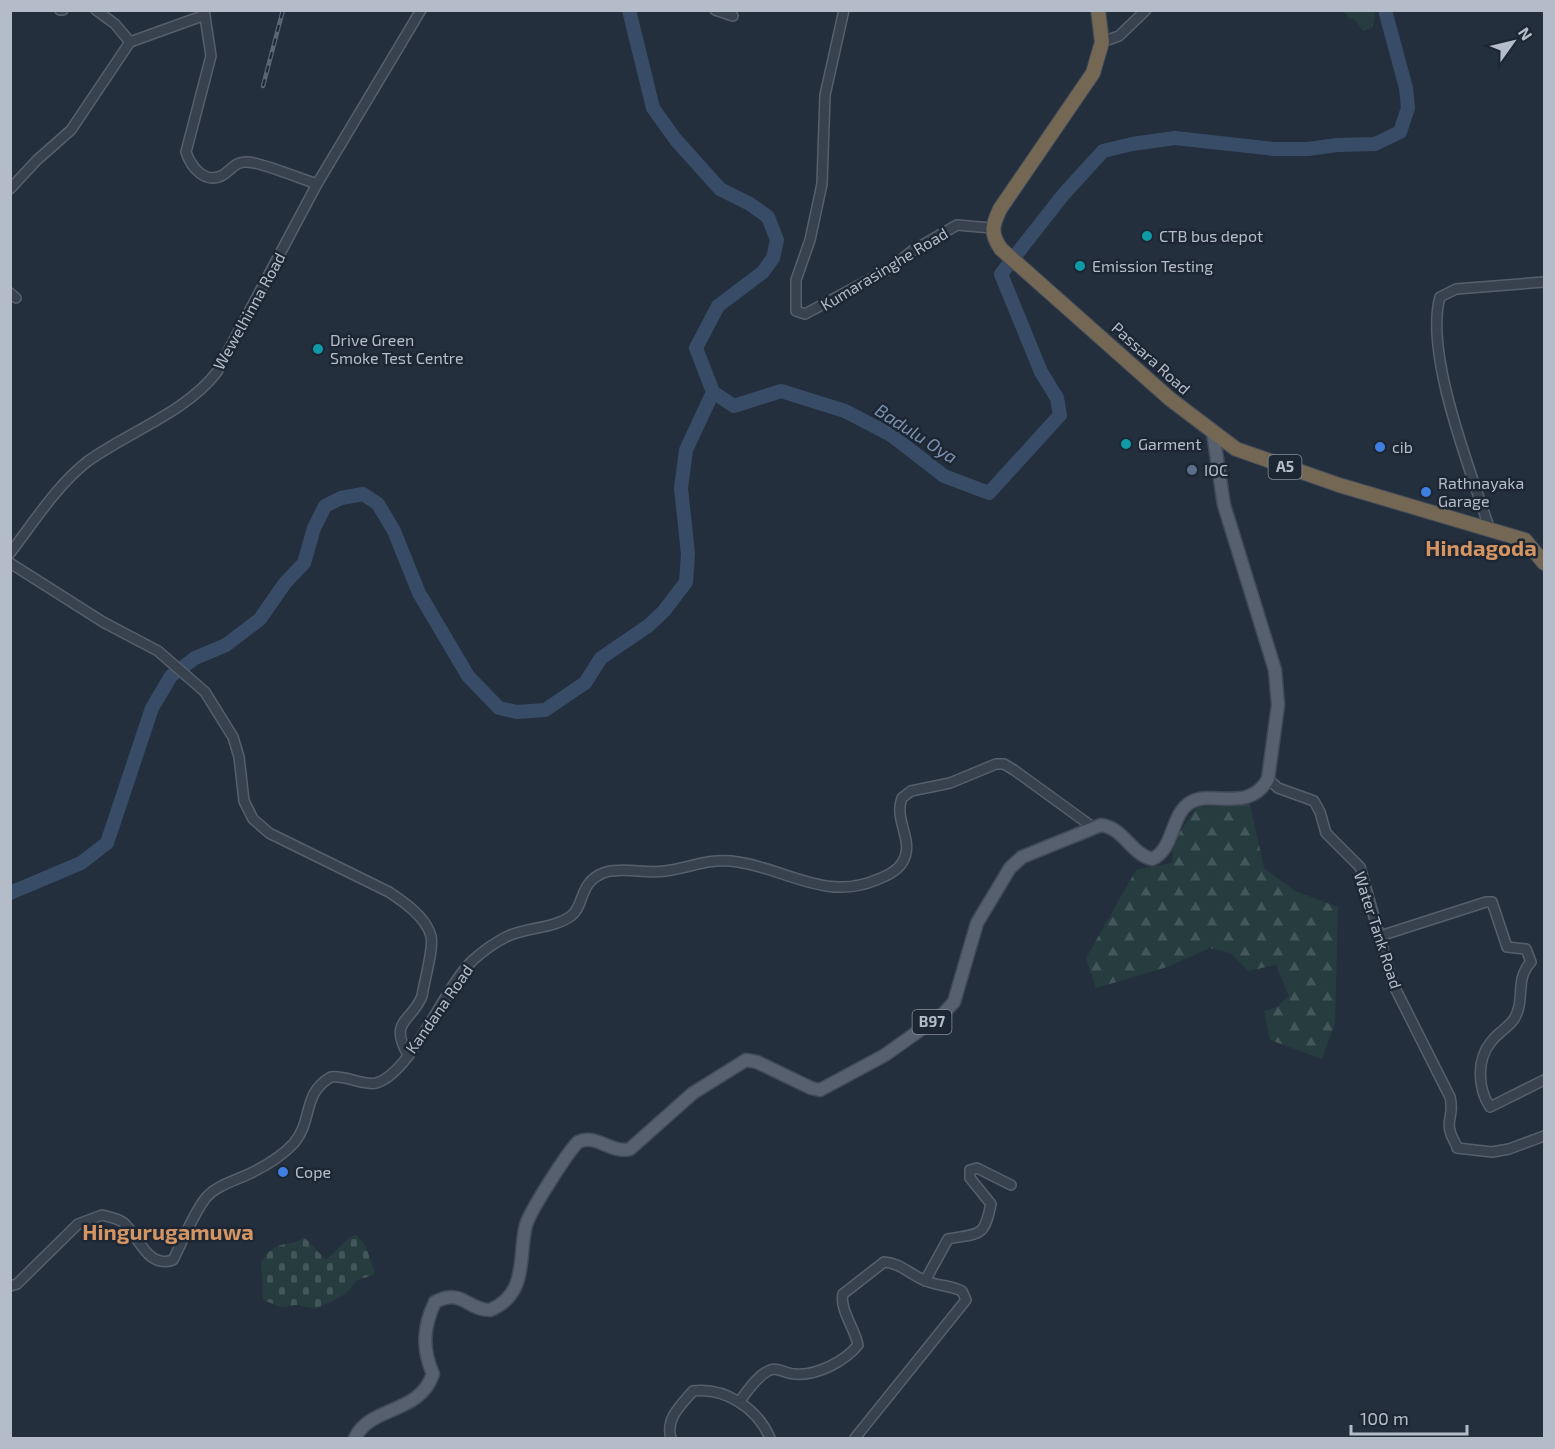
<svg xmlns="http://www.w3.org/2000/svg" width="1555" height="1449" font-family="'Exo 2',sans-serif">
<defs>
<pattern id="forest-firs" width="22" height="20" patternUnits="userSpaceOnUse" patternTransform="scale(1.5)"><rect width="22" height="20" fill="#263c3f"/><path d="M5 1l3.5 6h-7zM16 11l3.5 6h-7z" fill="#435659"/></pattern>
<pattern id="cemetery-stones" width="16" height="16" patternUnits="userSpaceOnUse" patternTransform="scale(1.5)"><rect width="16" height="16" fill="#263c3f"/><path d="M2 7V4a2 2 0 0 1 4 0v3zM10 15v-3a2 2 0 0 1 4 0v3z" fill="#435659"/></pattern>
</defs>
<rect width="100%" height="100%" fill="#242f3e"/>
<!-- forest -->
<g fill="url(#forest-firs)">
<polygon points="1344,11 1374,11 1375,16 1372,28 1363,31 1354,18 1349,19"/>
<polygon points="1250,805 1264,868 1295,891 1338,907 1335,1023 1322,1059 1270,1040 1264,1011 1277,1007 1289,996 1276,965 1248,971 1230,953 1210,948 1167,967 1096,988 1086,958 1136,870 1172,863 1174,841 1197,807"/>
</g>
<!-- cemetery -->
<path fill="url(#cemetery-stones)" d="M 356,1235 L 365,1245 L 375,1272 L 373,1275 L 356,1281 L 347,1293 L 317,1309 L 296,1305 L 281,1307 L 263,1300 L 261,1263 C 276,1236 289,1250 304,1237 L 326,1260 L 349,1238 Z"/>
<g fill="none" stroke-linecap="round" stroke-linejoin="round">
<!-- river -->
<g stroke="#394c67" stroke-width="14">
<polyline points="629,10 653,108 676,140 720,189 750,204 768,217 777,240 773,258 763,272 718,306 696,348 713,392 734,406 781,391 845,411 891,435 944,476 989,493 1060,415 1057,398 1041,372 1001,274 1063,195 1103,151 1132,144 1175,138 1274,149 1308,149 1337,145 1375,144 1400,132 1408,108 1406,88 1385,10"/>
<polyline points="10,893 81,863 107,843 152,708 171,676 195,658 226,645 260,619 285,583 304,563 314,528 325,506 341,498 363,494 378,504 394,531 419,593 468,676 499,708 517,712 545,710 585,683 601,658 648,626 664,611 686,582 688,554 681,488 686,450 713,392"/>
</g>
<defs>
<g id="minor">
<polyline points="60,10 63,10"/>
<polyline points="96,10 115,24 130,42"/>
<path d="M 204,10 L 211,56 L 186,152 C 191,167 205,185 223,175 C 231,170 236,161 247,162 C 261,162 301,179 317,184"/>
<polyline points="715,10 733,16"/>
<polyline points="844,10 825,95 822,184 810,240 796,280 796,311 805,314 891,268 912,251 957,225 991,228"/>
<polyline points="1102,42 1119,36 1146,10"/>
<polyline points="10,189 37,160 71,130 130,42 205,15"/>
<polyline points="10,293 16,298"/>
<path d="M 1490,530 C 1471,472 1424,354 1440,297 L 1456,289 L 1544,282"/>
<path d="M 10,553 C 34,522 57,485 88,461 C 130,431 185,413 217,372 L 317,184 L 421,10"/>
<path d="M 10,563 L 103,622 L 158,651 L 205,692 L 233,737 L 239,757 L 244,801 L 253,819 L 269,833 L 389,892 C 404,902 426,917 431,936 C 434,948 424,982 422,996 C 412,1022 388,1020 408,1055"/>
<path d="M 1268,779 L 1278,788 L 1314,801 L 1320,812 L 1326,833 L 1360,867 L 1393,984 L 1450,1097 C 1456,1120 1440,1119 1458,1148"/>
<path d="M 1380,936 L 1486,902 L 1492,902 L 1507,947 L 1526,949 L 1531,962 C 1514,980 1526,1000 1514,1019 C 1509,1027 1497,1033 1491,1042 C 1476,1060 1478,1089 1490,1107 L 1544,1080"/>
<polyline points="1457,1148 1492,1152 1509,1149 1544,1136"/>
<path d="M 925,1281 L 948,1239 C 980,1233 984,1238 991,1204 L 970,1178 L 970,1170 L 977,1168 L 1011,1185"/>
<path d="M 10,1286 L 17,1284 L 78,1224 L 102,1215 C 109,1217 118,1218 124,1223 C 139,1236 147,1269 173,1260 C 183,1241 192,1216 205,1199 C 215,1185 238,1180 253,1172 C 267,1165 284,1154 294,1143 C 313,1121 302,1093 331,1077 C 346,1075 363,1086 376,1083 C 412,1073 444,987 473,960 C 482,952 496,942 506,937 C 526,927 553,929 571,916 C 585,906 578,881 606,872 C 626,867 645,874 665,871 C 690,868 705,859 731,861 C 782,866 824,902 876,880 C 886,876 896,872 902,863 C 916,841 893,821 902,798 L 911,791 L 950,783 L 996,764 L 1004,764 L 1014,770 L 1094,828"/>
<path d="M 739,1402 C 747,1392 756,1377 768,1371 C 778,1366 785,1374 795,1374 C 817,1376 845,1361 858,1345 C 855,1329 839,1308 843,1294 L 884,1262 C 901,1263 909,1274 924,1280 C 936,1286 950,1285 962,1291 L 966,1300 L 855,1438"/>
<path d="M 671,1438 C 665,1419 681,1405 693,1391 C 725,1387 757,1408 770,1438"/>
</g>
<path id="major" d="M 355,1438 C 371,1405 419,1415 433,1374 C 422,1349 423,1327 435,1302 C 463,1288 467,1310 490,1310 C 529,1294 518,1255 526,1225 C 530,1211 567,1153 578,1142 C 596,1133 611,1154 630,1149 L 693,1093 L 746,1060 L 757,1062 L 811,1088 L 820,1090 L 885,1055 L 944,1013 L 954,1002 L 977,923 L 1010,868 L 1022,857 L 1101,825 C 1124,828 1131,854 1152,859 C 1175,849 1170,814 1191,802 C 1213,790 1249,813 1268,779 L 1278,705 L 1275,670 L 1224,505 L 1213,433"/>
<path id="highway" d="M 1098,10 L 1102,42 L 1093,73 L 1000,209 C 992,226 990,233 1001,249 L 1170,399 L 1236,449 L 1339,485 L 1525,540 L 1544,563"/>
</defs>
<!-- minor casing -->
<use href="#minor" stroke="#565f6c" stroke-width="12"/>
<!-- major casing -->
<use href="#major" stroke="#414a57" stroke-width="15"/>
<!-- highway casing -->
<use href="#highway" stroke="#434c59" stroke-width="16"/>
<!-- minor -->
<use href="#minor" stroke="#38414e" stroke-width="9"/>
<!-- major -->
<use href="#major" stroke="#56606e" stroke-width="12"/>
<!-- highway -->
<use href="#highway" stroke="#746855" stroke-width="14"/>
<defs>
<polyline id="rail" points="263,86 283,10"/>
</defs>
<!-- rail casing -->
<use href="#rail" stroke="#5a6575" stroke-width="4.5"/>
<!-- rail -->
<use href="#rail" stroke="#1d2633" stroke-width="2" stroke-dasharray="7" stroke-linecap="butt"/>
</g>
<!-- markers -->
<g fill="#0f9aa8" stroke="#1d2633" stroke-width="2">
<circle cx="1147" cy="236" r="6"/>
<circle cx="1080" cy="266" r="6"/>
<circle cx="318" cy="349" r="6"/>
<circle cx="1126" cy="444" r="6"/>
</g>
<g fill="#3f7fe0" stroke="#1d2633" stroke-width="2">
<circle cx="1380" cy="447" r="6"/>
<circle cx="1426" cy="492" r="6"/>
<circle cx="283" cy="1172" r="6"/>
</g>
<circle fill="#5c6f8a" stroke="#1d2633" stroke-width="2" cx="1192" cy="470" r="6"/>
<g text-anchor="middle" stroke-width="5" stroke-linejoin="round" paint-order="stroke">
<!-- shield labels -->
<g fill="#1d2633" stroke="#878f9c" stroke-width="1.5">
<rect x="1268.5" y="455" width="33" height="24" rx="4.5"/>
<rect x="912.5" y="1010" width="39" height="24" rx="4.5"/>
</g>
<g font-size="15" font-weight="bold" fill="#b4bcc9">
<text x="1285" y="472">A5</text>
<text x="932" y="1027">B97</text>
</g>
<!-- poi labels -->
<g font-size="16" fill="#b4bcc9" stroke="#1d2633" text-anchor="start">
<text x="1159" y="242">CTB bus depot</text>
<text x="1092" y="272">Emission Testing</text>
<text x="330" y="346">Drive Green<tspan x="330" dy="18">Smoke Test Centre</tspan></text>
<text x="1138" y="450">Garment</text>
<text x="1392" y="453">cib</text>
<text x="1204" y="476">IOC</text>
<text x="1438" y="489">Rathnayaka<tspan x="1438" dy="18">Garage</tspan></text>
<text x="295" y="1178">Cope</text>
</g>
<!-- street labels -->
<g font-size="16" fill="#b4bcc9" stroke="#1d2633">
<text transform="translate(884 269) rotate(-31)" y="6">Kumarasinghe Road</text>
<text transform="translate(249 311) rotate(-61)" y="6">Wewelhinna Road</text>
<text transform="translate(1151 358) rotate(42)" y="6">Passara Road</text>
<text transform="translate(1378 930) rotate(72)" y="6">Water Tank Road</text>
<text transform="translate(439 1009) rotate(-55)" y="6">Kandana Road</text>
</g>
<!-- water labels -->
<g font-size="18" font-style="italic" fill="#7c92b1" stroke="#1d2633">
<text transform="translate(916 434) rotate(33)" y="6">Badulu Oya</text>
</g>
<!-- district labels -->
<g font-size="22" font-weight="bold" fill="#d59563" stroke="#1d2633">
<text x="1481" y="556">Hindagoda</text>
<text x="168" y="1240">Hingurugamuwa</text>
</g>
</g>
<!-- border -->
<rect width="1555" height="1449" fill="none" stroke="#b4bcc9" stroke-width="24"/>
<!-- north arrow -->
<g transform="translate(1513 42) rotate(56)" stroke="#1d2633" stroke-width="4.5" paint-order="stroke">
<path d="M0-4.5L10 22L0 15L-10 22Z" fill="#b4bcc9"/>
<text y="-9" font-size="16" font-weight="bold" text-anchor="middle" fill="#b4bcc9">N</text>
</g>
<!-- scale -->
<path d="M1351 1425v9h116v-9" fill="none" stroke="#b4bcc9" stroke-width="3"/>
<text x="1360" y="1425" font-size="18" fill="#b4bcc9" stroke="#1d2633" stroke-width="4.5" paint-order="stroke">100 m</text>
</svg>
